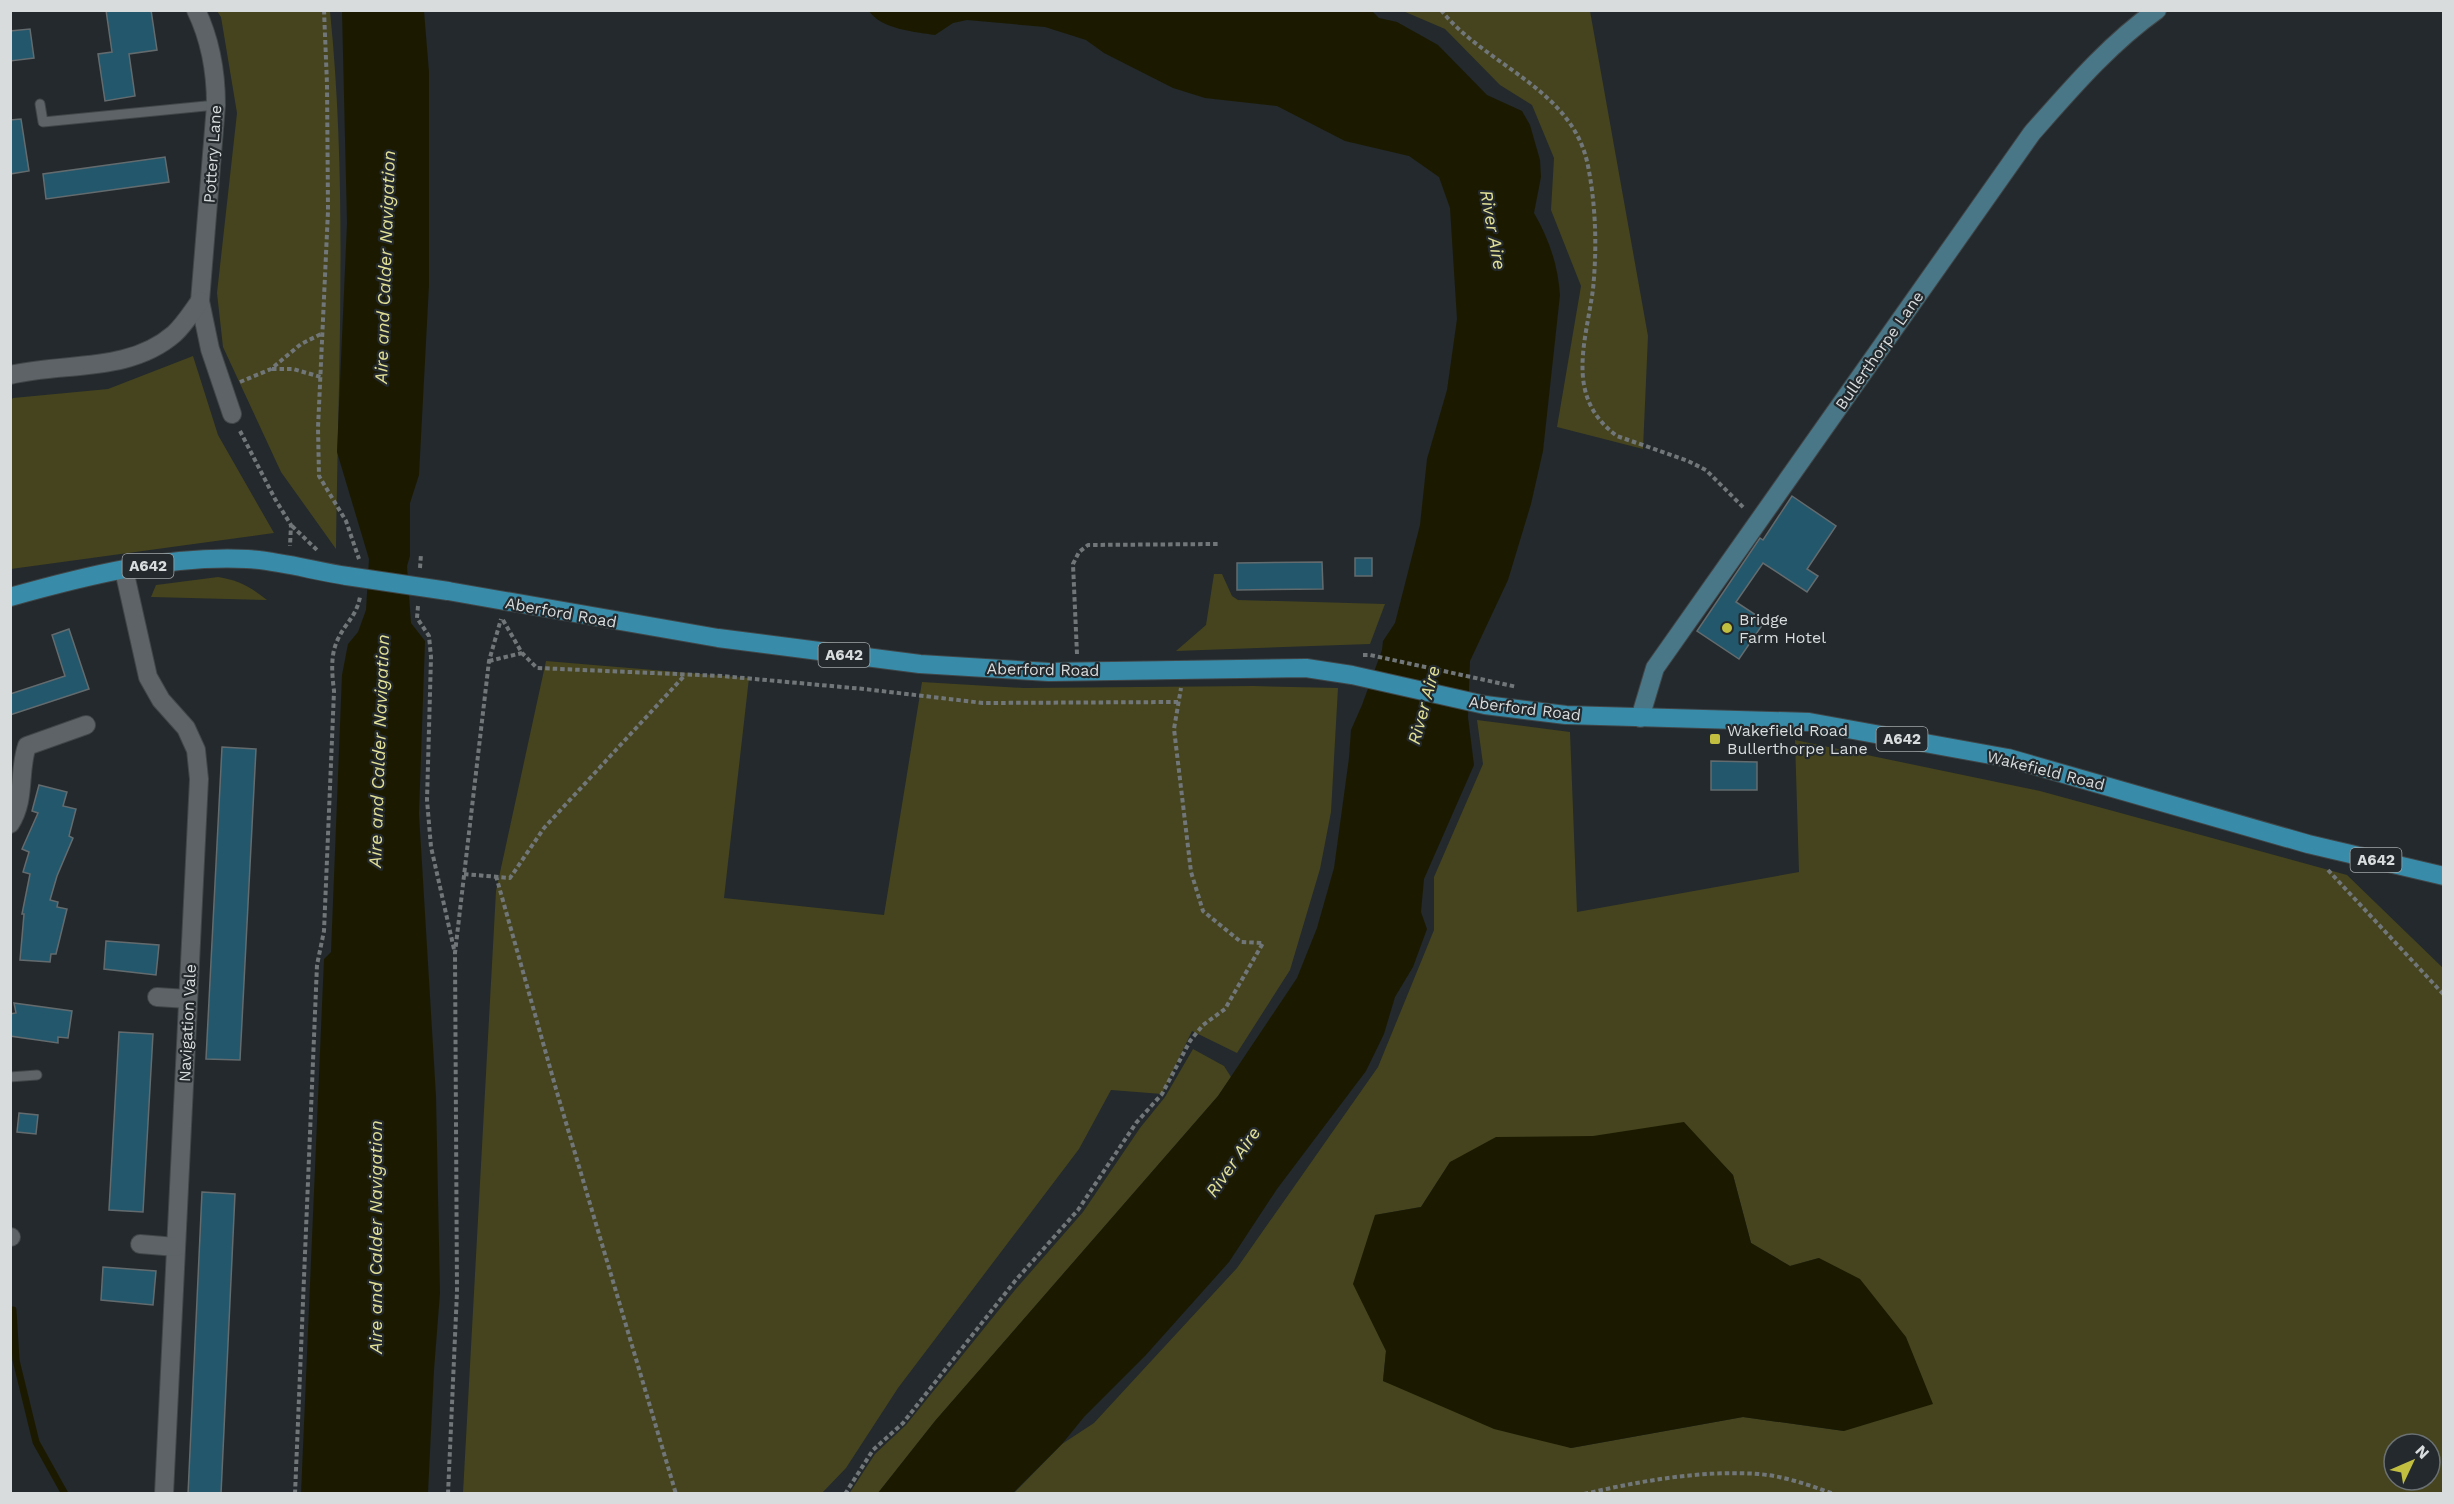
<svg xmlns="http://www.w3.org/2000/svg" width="2454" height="1504" font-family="'Work Sans',sans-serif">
<rect width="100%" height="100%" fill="#23292c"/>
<!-- green -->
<g fill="#45441e" fill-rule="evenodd">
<path d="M 217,11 L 330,11 C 348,189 338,370 336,549 L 281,472 L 223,347 L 217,293 L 237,113 L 221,17 Z"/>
<polygon points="1403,11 1590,11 1648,336 1643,449 1557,427 1581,286 1551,210 1554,158 1532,105 1500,85 1445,29"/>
<polygon points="193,356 218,435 274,533 11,569 11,400 13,398 108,389"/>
<polygon points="1214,574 1222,574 1232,596 1238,600 1385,604 1370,644 1176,651 1206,625"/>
<path d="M 218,577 C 238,580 251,587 267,600 L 151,597 L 156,585 Z"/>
<polygon points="546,661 749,678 724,898 884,915 922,682 1024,688 1253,686 1338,688 1331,812 1320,869 1290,970 1237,1053 1192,1031 1162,1094 1111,1090 1079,1149 898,1388 846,1468 822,1493 463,1493 496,891"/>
<path d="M 1477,720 L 1570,732 L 1577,912 L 1799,872 L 1795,740 L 2040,791 L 2347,875 L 2443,968 L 2443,1493 L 1013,1494 L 1062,1444 L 1094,1423 L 1237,1268 L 1378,1067 L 1434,930 L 1434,877 L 1483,764 ZM 1683,1123 L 1733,1175 L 1751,1243 L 1790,1266 L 1819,1258 L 1844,1431 L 1743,1417 L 1571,1448 L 1383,1381 L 1386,1351 L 1375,1215 L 1421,1207 L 1450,1162 ZM 2394,1444 L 2430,1444 L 2430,1480 L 2394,1480 Z"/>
<polygon points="1193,1049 1224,1066 1231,1077 1218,1096 935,1421 878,1493 849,1494 875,1454 906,1425 1015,1290 1083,1212 1140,1128 1165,1097"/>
</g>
<!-- water -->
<g fill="#1b1a00">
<polygon points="342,11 424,11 429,72 429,285 419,475 410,503 410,556 407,566 411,623 425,641 419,814 436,1096 440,1293 434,1370 428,1493 301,1494 324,959 331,952 342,675 348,644 358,632 366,610 369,559 337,452 347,223"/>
<path d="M 869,11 L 1372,11 L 1379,18 L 1397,22 L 1438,45 L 1487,95 L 1522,111 L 1530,125 L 1540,160 L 1541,177 L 1534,213 C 1549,239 1558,265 1560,295 L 1543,451 L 1531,504 L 1508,580 L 1470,661 L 1468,717 L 1474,765 L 1424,879 L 1421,912 L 1427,929 L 1413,967 L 1395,997 L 1384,1034 L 1366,1071 L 1277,1189 L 1229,1262 L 1145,1356 L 1084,1417 L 1062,1444 L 1013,1493 L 878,1493 L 935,1421 L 1218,1096 L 1297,978 L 1317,928 L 1334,868 L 1349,758 L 1351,730 L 1362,705 L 1382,650 L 1383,641 L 1395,623 L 1420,525 L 1427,459 L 1447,390 L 1457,319 L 1450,208 L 1439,177 L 1409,156 L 1345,141 L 1277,106 L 1205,98 L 1173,88 L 1104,53 L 1086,40 L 1045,27 L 967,20 L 953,23 L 935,35 C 915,32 881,29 869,11 Z"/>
<polygon points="1684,1122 1733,1175 1751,1243 1790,1266 1819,1258 1860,1279 1906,1337 1933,1404 1844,1431 1743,1417 1571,1448 1494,1429 1383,1381 1386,1351 1353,1284 1375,1215 1421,1207 1450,1162 1496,1137 1593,1136"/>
</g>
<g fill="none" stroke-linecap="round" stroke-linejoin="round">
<!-- stream -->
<polyline stroke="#1b1a00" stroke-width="7" points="13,1310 16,1360 36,1442 65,1494"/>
</g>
<!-- building -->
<g fill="#23576c" stroke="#646b6e" stroke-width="1.5">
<polygon points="106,10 151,10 157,50 129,54 135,96 105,101 98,54 112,52"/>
<polygon points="30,29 34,58 10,61 10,31"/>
<polygon points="21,119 29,171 10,174 10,120"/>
<polygon points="165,157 169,182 46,199 43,174"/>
<polygon points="1792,496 1836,526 1807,569 1818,576 1807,592 1763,563 1736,602 1765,621 1739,659 1697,631 1760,538 1763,540"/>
<rect x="1355" y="558" width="17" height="18"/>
<polygon points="1322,562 1323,589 1237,590 1237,563"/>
<polygon points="69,629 89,689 10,715 10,694 65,676 52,635"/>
<polygon points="222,747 256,749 240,1060 206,1059"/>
<polygon points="1711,761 1757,762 1757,790 1711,790"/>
<polygon points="39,785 67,792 63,806 76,809 69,836 73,838 57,876 50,900 58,902 57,907 67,909 56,954 51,954 50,962 20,960 24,914 22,914 30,874 23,872 29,852 22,849 38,813 32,811"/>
<polygon points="106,941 159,945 156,975 104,969"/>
<polygon points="14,1003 72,1011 68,1038 58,1037 58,1043 10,1036 10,1014 16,1013"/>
<polygon points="119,1032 153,1034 143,1212 109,1210"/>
<polygon points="19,1113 38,1115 36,1134 17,1132"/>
<polygon points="202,1192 235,1194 221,1494 188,1494"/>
<polygon points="103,1267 156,1271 153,1305 101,1300"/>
</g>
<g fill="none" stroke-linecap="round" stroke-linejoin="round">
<defs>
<g id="lane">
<polyline points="40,104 43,122 216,105"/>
<polyline points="10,1077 37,1075"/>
</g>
<g id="street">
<path d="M 196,10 C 211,41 216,72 216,105 L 200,301 L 210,349 L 232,414"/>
<path d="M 10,375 C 65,362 129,373 174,334 C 184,325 192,312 200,301"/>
<polyline points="124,570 148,677 161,700 186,728 196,750 199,779 164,1494"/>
<path d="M 10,824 C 26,799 18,772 27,746 L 86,725"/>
<polyline points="157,997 188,999"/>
<polyline points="10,1237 11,1237"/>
<polyline points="140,1244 176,1247"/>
</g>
<path id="secondary" d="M 1640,718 L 1655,668 L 2032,133 C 2070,90 2109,44 2157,10"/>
<g id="primary">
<polyline points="448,591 718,638 920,664 1049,672 1306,668 1352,675 1485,705 1566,715 1809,722 2008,758 2308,844 2444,876"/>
<path d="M 10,597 C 85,576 168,555 247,559 C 280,561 314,571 347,576"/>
</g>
</defs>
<!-- lane casing -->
<use href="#lane" stroke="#414648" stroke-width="11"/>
<!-- street casing -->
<use href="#street" stroke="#414648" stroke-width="20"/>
<!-- secondary casing -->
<use href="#secondary" stroke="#414648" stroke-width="20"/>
<!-- primary casing -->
<use href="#primary" stroke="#414648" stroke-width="20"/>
<!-- path -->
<g stroke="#717679" stroke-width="4" stroke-dasharray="4.5 3" stroke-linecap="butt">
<polyline points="324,10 327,84 328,211 318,428 319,476 346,521 359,559"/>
<path d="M 1441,10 C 1485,66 1573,88 1588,166 C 1596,206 1597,249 1593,289 C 1586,342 1564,397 1617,436 L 1688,461 L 1706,470 L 1745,509"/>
<polyline points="272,369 293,369 321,377"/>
<polyline points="240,382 271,369 301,344 323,333"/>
<polyline points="240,431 275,499 291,525 290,546"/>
<polyline points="292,526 317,550"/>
<polyline points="420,568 421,554"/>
<polyline points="418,606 417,618 429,636 431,657 427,800 431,847 454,949"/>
<polyline points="503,620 522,653 537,668 722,676 864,689 983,703 1178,702"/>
<polyline points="1077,654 1073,564 1079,552 1088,545 1218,544"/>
<polyline points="1363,655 1370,655 1517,687"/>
<polyline points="489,661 522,653"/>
<polyline points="2328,870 2444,995"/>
<polyline points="464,874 510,878 544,828 685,675"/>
<polyline points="496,876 556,1089 676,1494"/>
<path d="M 295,1494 L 317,965 L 324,931 L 334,691 C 332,674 330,655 338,639 C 346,622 356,617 360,597"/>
<polyline points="448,1494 457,1292 455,953 489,661 501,619"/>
<polyline points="845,1494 873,1450 903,1423 1015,1281 1078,1210 1136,1123 1162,1094 1190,1041 1203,1025 1225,1009 1263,943 1241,942 1203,911 1191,872 1174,729 1181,688"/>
<path d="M 1584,1494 C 1640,1481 1701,1470 1758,1474 C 1784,1476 1809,1485 1834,1494"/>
</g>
<!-- lane -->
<use href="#lane" stroke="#5d6367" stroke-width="9"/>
<!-- street -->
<use href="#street" stroke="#5d6367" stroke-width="18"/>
<!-- secondary -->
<use href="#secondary" stroke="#4a7788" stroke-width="18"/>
<!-- primary -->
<use href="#primary" stroke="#388caa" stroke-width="18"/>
<defs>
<polyline id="primary-bridge" points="347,576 448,591"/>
</defs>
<!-- primary-bridge casing -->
<use href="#primary-bridge" stroke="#414648" stroke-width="20" stroke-linecap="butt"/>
<!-- primary-bridge -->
<use href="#primary-bridge" stroke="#388caa" stroke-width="18"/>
</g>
<!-- markers -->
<g fill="#c1be40" stroke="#23292c" stroke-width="2">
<circle cx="1727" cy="628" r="6"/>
<rect x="1709" y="733" width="12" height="12" rx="3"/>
</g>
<g text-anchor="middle" stroke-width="4.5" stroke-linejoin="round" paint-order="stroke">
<!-- shield labels -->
<g fill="#23292c" stroke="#a2a6a8" stroke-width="1.5">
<rect x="122.5" y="554" width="51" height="24" rx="4.5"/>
<rect x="818.5" y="643" width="51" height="24" rx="4.5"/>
<rect x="1876.5" y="727" width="51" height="24" rx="4.5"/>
<rect x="2350.5" y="848" width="51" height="24" rx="4.5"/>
</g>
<g font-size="15" font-weight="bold" fill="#d8dcdd">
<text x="148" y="571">A642</text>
<text x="844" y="660">A642</text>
<text x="1902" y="744">A642</text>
<text x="2376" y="865">A642</text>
</g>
<!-- street labels -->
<g font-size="16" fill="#d8dcdd" stroke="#23292c">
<text transform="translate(212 154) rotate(-86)" y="6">Pottery Lane</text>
<text transform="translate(1879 350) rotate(-55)" y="6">Bullerthorpe Lane</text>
<text transform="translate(561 612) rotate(10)" y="6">Aberford Road</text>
<text transform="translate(1043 669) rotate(1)" y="6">Aberford Road</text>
<text transform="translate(1525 708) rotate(7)" y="6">Aberford Road</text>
<text transform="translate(2046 770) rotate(14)" y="6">Wakefield Road</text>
<text transform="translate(187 1023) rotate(-87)" y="6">Navigation Vale</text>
</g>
<!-- poi labels -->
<g font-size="16" fill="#d8dcdd" stroke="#23292c" text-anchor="start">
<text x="1739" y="625">Bridge<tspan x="1739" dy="18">Farm Hotel</tspan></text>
<text x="1727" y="736">Wakefield Road<tspan x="1727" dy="18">Bullerthorpe Lane</tspan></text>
</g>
<!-- water labels -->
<g font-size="18" font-style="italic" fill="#e1e096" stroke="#23292c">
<text transform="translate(1493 230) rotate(80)" y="6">River Aire</text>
<text transform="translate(385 267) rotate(-88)" y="6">Aire and Calder Navigation</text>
<text transform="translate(1424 705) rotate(-75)" y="6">River Aire</text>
<text transform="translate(379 751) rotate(-88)" y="6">Aire and Calder Navigation</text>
<text transform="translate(1233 1162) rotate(-55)" y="6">River Aire</text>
<text transform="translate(376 1237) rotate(-90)" y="6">Aire and Calder Navigation</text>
</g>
</g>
<!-- border -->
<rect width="2454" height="1504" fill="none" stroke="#d8dcdd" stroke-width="24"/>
<!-- north arrow -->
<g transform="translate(2412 1462) rotate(46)"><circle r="28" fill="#23292c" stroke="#6b7173" stroke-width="1.5"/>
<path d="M0-4.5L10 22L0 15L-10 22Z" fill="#c1be40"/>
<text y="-9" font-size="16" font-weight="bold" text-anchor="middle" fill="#d8dcdd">N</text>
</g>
</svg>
